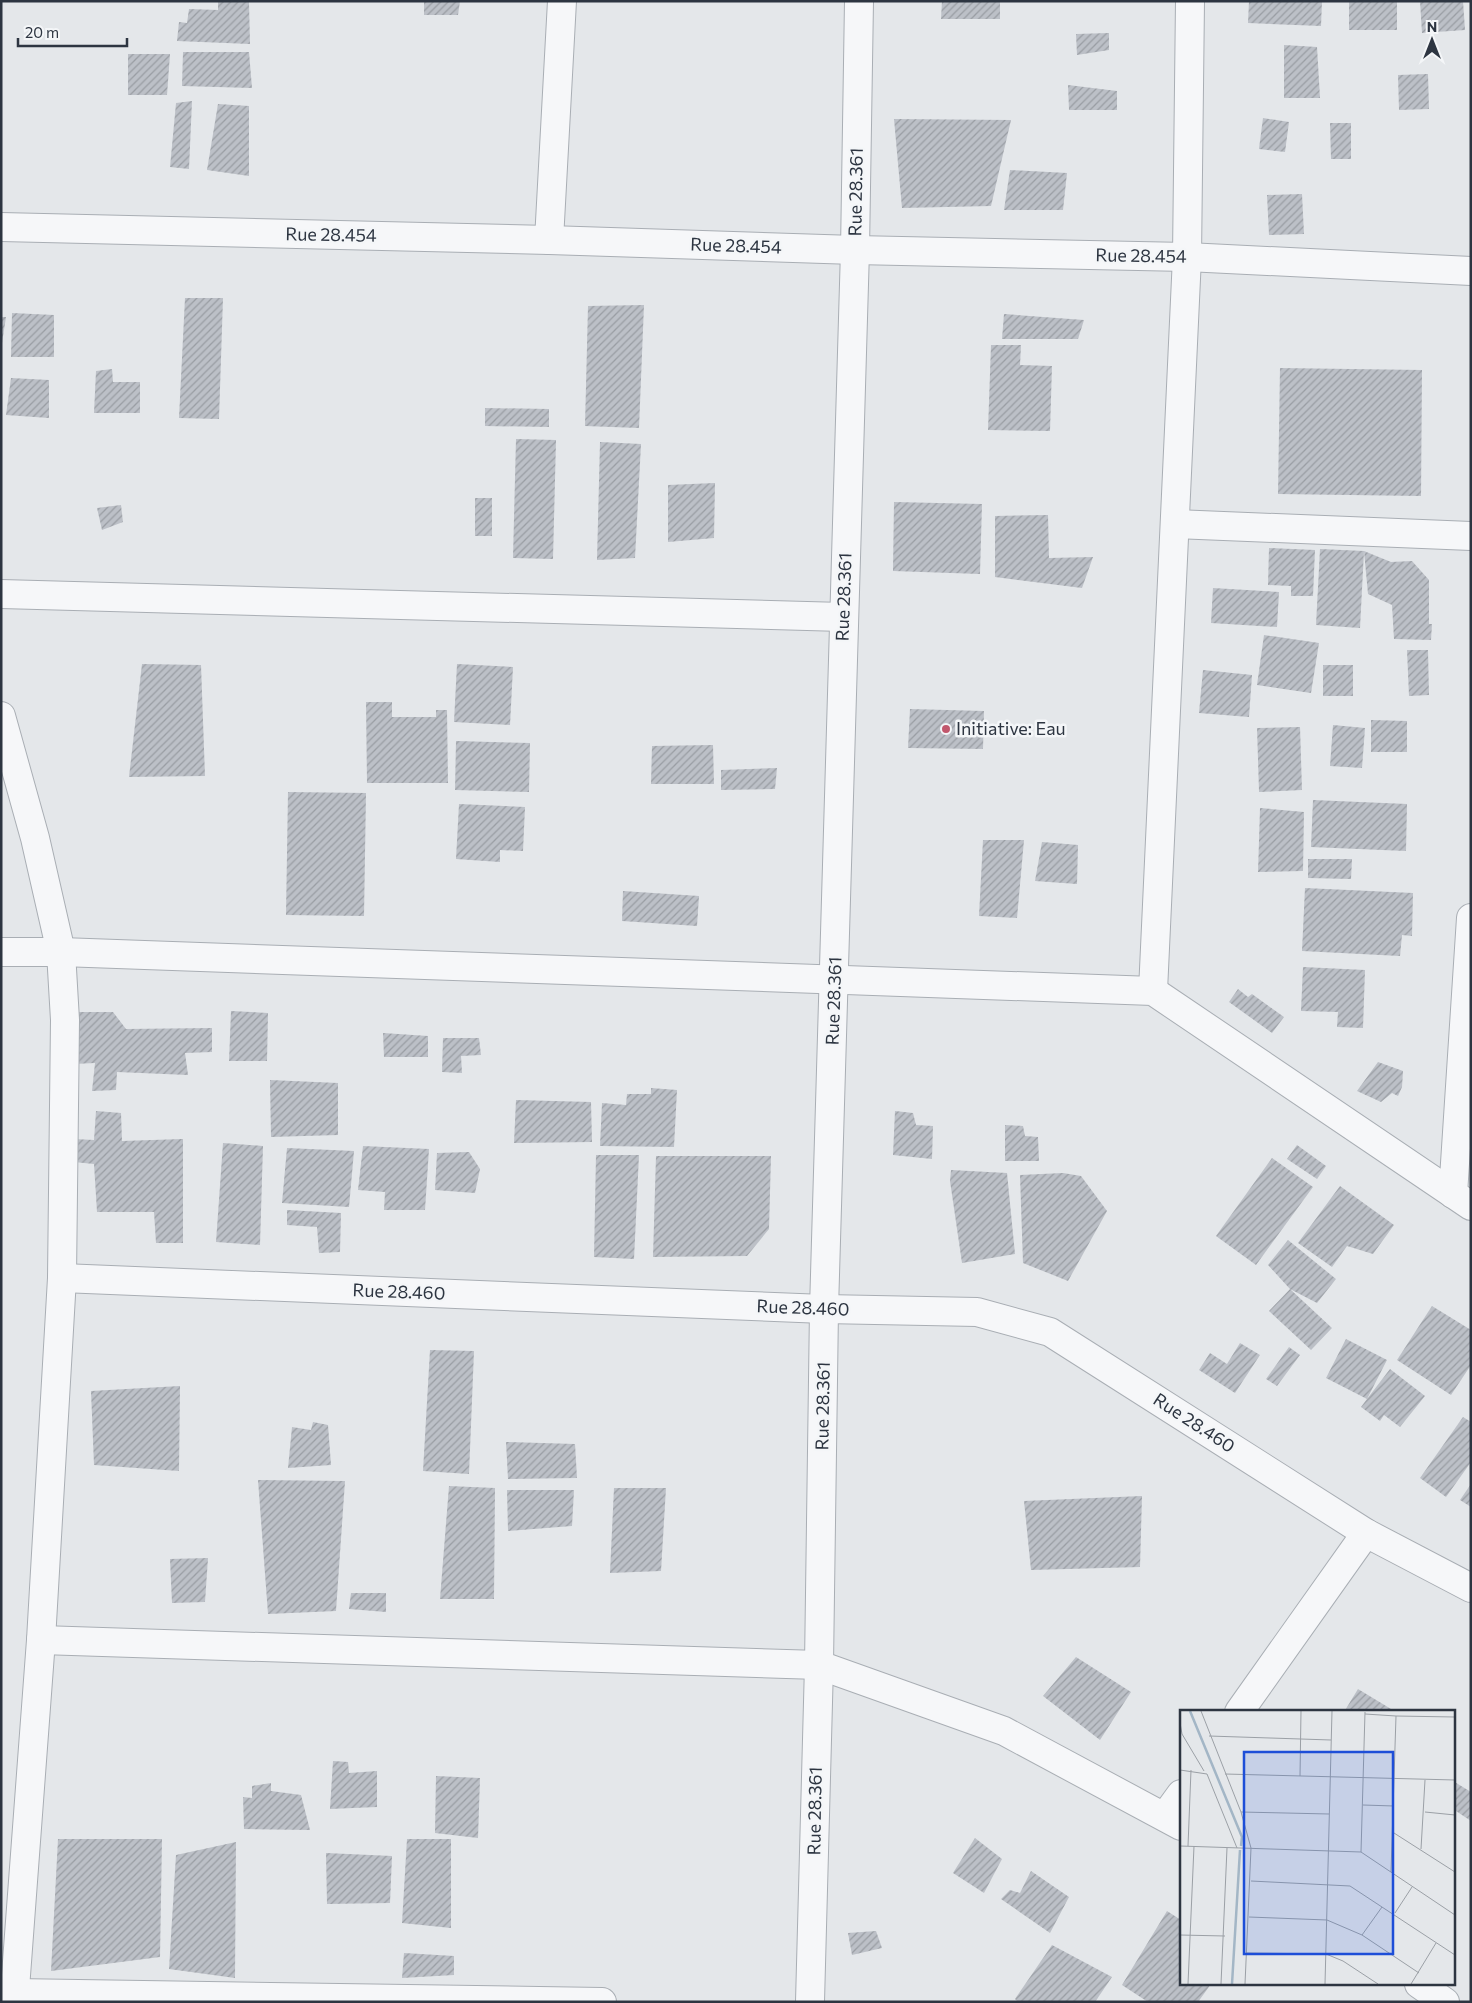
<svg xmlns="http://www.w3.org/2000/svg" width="1472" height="2003" font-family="Commissioner,sans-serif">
<defs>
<pattern id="building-hatch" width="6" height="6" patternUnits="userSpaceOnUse" patternTransform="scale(1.25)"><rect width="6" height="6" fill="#bcc0c7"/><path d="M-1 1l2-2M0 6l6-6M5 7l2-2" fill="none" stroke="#999da3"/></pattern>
</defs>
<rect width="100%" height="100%" fill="#e4e7ea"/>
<!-- building -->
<g fill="url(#building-hatch)">
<polygon points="218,1 249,2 250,44 177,41 179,22 187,23 189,9 218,10"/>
<polygon points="424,1 460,1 458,15 424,15"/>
<polygon points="942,1 1000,1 1000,19 941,19"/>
<polygon points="1249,1 1322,1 1321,26 1248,23"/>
<rect x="1349" y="1" width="48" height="29"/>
<polygon points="1420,1 1463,1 1465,30 1422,33"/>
<polygon points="1109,33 1109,50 1077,55 1076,34"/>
<polygon points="1284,45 1317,47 1320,98 1284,98"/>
<polygon points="183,52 249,52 252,88 182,86"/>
<polygon points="128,54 170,54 167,95 128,95"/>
<polygon points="1428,74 1429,109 1399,110 1398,75"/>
<polygon points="1068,85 1117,91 1117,110 1069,110"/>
<polygon points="192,101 189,169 170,167 176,103"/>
<polygon points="218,104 249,106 249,176 207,170"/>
<polygon points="1263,118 1289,122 1285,152 1259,149"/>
<polygon points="894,119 1011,120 991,206 902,208"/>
<polygon points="1330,123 1351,123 1351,159 1331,159"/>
<polygon points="1010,170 1067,173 1063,210 1004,210"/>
<polygon points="1302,194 1304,234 1269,235 1267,195"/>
<polygon points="185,298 223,298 219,419 179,418"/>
<polygon points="644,305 639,428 585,426 588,306"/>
<polygon points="12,313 54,315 54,357 11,357"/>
<polygon points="1004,314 1084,320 1078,339 1002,339"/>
<polygon points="1,317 6,317 2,343 1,343"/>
<polygon points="991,345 1021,345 1020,365 1052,366 1050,431 988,430"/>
<polygon points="1280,368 1422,370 1421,496 1278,494"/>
<polygon points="112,369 113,382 140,382 140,413 94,413 96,371"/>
<polygon points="11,378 49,380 49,418 6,415"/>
<polygon points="485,408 549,409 549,427 485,426"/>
<polygon points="516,439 556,440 553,559 513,558"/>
<polygon points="600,442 641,444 635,558 597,560"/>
<polygon points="715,483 714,538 668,542 668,485"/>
<rect x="475" y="498" width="17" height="38"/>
<polygon points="894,502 982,504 980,574 893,571"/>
<polygon points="121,505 123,522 102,530 97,508"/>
<polygon points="1048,515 1049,558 1093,557 1082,588 995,577 995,516"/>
<polygon points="1269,548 1315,550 1313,596 1291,596 1291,586 1268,585"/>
<polygon points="1320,549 1364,551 1360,628 1316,625"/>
<polygon points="1364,551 1391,562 1412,561 1429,580 1429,624 1432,624 1431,640 1394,639 1392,605 1368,594"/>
<polygon points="1213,588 1279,592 1277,627 1211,623"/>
<polygon points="1264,635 1319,643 1311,693 1257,685"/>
<polygon points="1407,650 1428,650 1429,695 1409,696"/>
<polygon points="142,664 201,665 205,776 129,777"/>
<polygon points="457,664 513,667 510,725 454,722"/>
<rect x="1323" y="665" width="30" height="31"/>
<polygon points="1203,670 1252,675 1249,717 1199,713"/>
<polygon points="366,702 392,702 392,717 436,717 436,710 447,710 448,783 367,783"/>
<polygon points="910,709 984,711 983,749 908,748"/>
<polygon points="1371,720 1407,721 1407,752 1371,752"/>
<polygon points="1333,725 1365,728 1362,768 1330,766"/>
<polygon points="1300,727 1302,790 1259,792 1257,728"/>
<polygon points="456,741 530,743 529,792 455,790"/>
<polygon points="713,745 714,784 651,784 652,746"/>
<polygon points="777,768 775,789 721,790 721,770"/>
<polygon points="288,792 366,793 364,916 286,915"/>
<polygon points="1313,800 1407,804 1406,851 1311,847"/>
<polygon points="459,804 525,807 523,851 500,850 500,862 456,859"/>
<polygon points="1260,808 1304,812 1303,871 1258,872"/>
<polygon points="983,840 1024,840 1017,918 979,916"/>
<polygon points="1042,842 1078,845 1077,884 1035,881"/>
<polygon points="1308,859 1352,859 1351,879 1308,878"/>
<polygon points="1305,888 1413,893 1412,936 1402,935 1400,956 1302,951"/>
<polygon points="623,891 699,896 697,926 622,921"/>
<polygon points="1303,967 1365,970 1363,1028 1337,1027 1338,1012 1301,1011"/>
<polygon points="1238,989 1248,997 1252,994 1284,1017 1272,1033 1229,1002"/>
<polygon points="231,1011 268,1013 267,1061 229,1061"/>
<polygon points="74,1012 113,1012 126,1029 212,1028 212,1052 185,1053 188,1075 117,1072 116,1090 92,1091 95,1063 73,1064"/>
<polygon points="383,1033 428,1036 428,1057 384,1057"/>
<polygon points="443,1038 479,1038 481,1055 461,1056 462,1073 442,1072"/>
<polygon points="1378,1062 1403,1071 1402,1087 1398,1096 1392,1093 1381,1102 1357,1091"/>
<polygon points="270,1080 338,1083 338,1135 271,1137"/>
<polygon points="651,1088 677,1090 674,1147 600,1146 602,1103 626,1105 627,1094 651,1094"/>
<polygon points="516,1100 591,1102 592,1142 514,1143"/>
<polygon points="96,1111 121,1113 122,1141 183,1139 183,1243 156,1243 154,1212 97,1212 94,1164 74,1162 74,1139 94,1140"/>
<polygon points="895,1111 913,1113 916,1125 933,1126 932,1159 893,1155"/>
<polygon points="1005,1125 1023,1126 1025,1136 1038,1137 1039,1161 1005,1161"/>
<polygon points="223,1143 263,1146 260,1245 216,1242"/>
<polygon points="1297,1145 1326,1166 1317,1179 1287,1159"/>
<polygon points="363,1146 429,1149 425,1210 384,1210 385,1192 358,1190"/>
<polygon points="287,1148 354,1151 349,1207 282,1203"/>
<polygon points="469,1152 480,1169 475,1193 435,1190 437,1153"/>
<polygon points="596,1155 639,1155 634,1259 594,1257"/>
<polygon points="656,1156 771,1156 769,1229 747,1256 653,1257"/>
<polygon points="1272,1158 1313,1187 1256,1265 1216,1236"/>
<polygon points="951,1170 1007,1173 1015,1254 962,1263 950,1181"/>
<polygon points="1063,1173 1081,1176 1107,1211 1068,1281 1023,1263 1020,1175"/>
<polygon points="1340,1186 1394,1225 1373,1254 1347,1246 1332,1267 1298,1243"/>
<polygon points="287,1210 341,1213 340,1252 319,1253 317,1227 287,1225"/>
<polygon points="1288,1240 1336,1279 1317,1303 1290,1289 1332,1328 1311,1350 1269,1311 1290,1289 1268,1265"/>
<polygon points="1432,1306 1471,1330 1471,1365 1451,1395 1397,1360"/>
<polygon points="1346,1339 1387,1360 1367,1399 1390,1369 1425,1396 1400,1427 1384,1415 1380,1421 1361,1407 1367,1399 1326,1378"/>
<polygon points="1240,1343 1260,1355 1235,1393 1199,1370 1210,1353 1227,1364"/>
<polygon points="1289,1347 1300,1355 1277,1386 1266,1379"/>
<polygon points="430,1350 474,1351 469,1474 423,1471"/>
<polygon points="180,1386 179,1471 94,1465 91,1391"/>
<polygon points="1463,1417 1471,1422 1471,1462 1446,1497 1420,1478"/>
<polygon points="313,1422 328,1425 331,1465 288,1468 292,1427 311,1430"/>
<polygon points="506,1442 575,1444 577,1478 508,1479"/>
<polygon points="258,1480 345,1481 336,1611 268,1614"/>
<polygon points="1471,1484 1471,1507 1460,1500"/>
<polygon points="449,1486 495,1488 494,1599 440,1599"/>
<polygon points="614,1488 666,1488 661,1571 610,1573"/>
<polygon points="507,1490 574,1490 572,1526 508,1531"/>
<polygon points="1142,1496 1140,1567 1031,1570 1024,1501"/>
<polygon points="208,1558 205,1602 172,1603 170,1559"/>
<polygon points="351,1593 386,1593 386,1612 349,1609"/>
<polygon points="1076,1657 1131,1692 1100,1740 1043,1696"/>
<polygon points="1358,1689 1396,1712 1344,1712"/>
<polygon points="333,1761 348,1762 349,1773 377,1771 377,1807 330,1809"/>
<polygon points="436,1776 480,1778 478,1838 435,1833"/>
<polygon points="1453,1781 1471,1792 1471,1821 1453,1809"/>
<polygon points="271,1783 271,1791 301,1795 310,1830 244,1829 243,1797 252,1798 252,1786"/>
<polygon points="975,1838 1002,1859 984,1893 953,1873"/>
<polygon points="58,1839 162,1839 160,1957 51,1971"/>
<polygon points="407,1839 451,1839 451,1928 402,1923"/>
<polygon points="236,1842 235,1978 169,1969 176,1855"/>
<polygon points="326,1853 392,1856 390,1903 327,1904"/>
<polygon points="1031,1871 1069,1897 1050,1933 1001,1899 1010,1890 1020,1893"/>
<polygon points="1167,1911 1181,1920 1181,1984 1211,1984 1198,2002 1148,2002 1122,1985"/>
<polygon points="876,1931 882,1948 852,1955 848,1933"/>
<polygon points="1052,1945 1112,1977 1095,2002 1018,2002 1015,1999"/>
<polygon points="404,1953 454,1956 454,1975 402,1978"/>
</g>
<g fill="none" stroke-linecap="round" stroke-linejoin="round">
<defs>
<g id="minor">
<polyline points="1,227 549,240 855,250 1187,257 1471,271"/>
<polyline points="549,240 562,1"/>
<polyline points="1175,524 1471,536"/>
<polyline points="1,594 843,617"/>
<polyline points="1,716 35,838 61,952 65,1020 62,1278 41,1640 14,2002"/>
<polyline points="1,952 61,952 1153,991 1471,1206"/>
<polyline points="1153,991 1187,257 1190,1"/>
<polyline points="1453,1194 1471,918"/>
<polyline points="62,1278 824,1309 977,1312 1050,1332 1366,1533 1471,1588"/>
<polyline points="41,1640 819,1665 1004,1731 1181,1826"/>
<polyline points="1239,1712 1366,1533"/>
<polyline points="1165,1816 1181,1794"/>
<polyline points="1419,1984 1445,2002"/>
<polyline points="14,1993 602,2002"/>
<polyline points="810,2002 819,1665 824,1309 855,250 859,1"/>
</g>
</defs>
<!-- minor casing -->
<use href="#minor" stroke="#a9aeb4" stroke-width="30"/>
<!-- minor -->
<use href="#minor" stroke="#f6f7f9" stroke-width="28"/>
</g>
<!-- markers -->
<circle fill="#c1576c" stroke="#f4f6f8" stroke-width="2" cx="946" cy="729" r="5"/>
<g text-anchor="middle" stroke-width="5" stroke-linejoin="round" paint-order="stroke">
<!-- street labels -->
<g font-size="18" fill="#2d3541" stroke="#f4f6f8">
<text transform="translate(856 192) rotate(-89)" y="6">Rue 28.361</text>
<text transform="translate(331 235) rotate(1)" y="6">Rue 28.454</text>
<text transform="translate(736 246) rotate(2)" y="6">Rue 28.454</text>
<text transform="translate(1141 256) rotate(1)" y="6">Rue 28.454</text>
<text transform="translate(844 597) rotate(-88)" y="6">Rue 28.361</text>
<text transform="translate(834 1001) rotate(-88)" y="6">Rue 28.361</text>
<text transform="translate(399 1292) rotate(2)" y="6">Rue 28.460</text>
<text transform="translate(803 1308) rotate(2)" y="6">Rue 28.460</text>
<text transform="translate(823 1406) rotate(-89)" y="6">Rue 28.361</text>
<text transform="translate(1194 1423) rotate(33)" y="6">Rue 28.460</text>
<text transform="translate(815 1811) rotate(-89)" y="6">Rue 28.361</text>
</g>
<!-- poi labels -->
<g font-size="18" fill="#2d3541" stroke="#f4f6f8" text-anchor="start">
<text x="956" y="735">Initiative: Eau</text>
</g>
</g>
<!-- overview -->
<g transform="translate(1180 1710)">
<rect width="275" height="275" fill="#e4e7ea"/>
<path fill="none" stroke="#a3b6c6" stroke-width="2.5" d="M 10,1 L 62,127 L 61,136M 52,274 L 60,140"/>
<path fill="none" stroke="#9ba0a6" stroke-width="1" d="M 21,1 L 61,102 L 71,138 L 65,274M 185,4 L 216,6 L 211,162M 216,6 L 275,7M 0,13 L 2,24 L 24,61M 29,26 L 151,30M 0,60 L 27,64 L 57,138M 45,64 L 275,70M 120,66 L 121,1M 183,95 L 214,96M 61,102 L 149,104M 245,102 L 275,105M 214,123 L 275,162M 0,136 L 181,142 L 275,205M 8,136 L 11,60M 241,139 L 245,70M 181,142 L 185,2M 71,171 L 170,176 L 275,245M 215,203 L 232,177M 69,207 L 147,210 L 182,225 L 239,263M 0,225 L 45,226M 182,225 L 202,197M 66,243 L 146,244 L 163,251 L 198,274M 8,274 L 14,136M 41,274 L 47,138M 145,274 L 152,1M 231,274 L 256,233"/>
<path fill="#1d4ed8" fill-opacity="0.15" stroke="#1d4ed8" stroke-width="2.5" d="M 64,42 L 213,42 L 213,244 L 64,244 Z"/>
<rect width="275" height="275" fill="none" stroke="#2d3541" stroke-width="2.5"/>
</g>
<!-- border -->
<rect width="1472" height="2003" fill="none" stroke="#2d3541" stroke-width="5"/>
<!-- north arrow -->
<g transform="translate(1432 40)" stroke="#f4f6f8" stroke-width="4" paint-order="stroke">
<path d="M0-4L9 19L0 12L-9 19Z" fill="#2d3541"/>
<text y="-8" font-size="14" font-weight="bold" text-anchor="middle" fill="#2d3541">N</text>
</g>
<!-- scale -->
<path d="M18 38v8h109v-8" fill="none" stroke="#2d3541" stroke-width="2.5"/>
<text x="25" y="38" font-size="15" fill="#2d3541" stroke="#f4f6f8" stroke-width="4" paint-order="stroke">20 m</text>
</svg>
